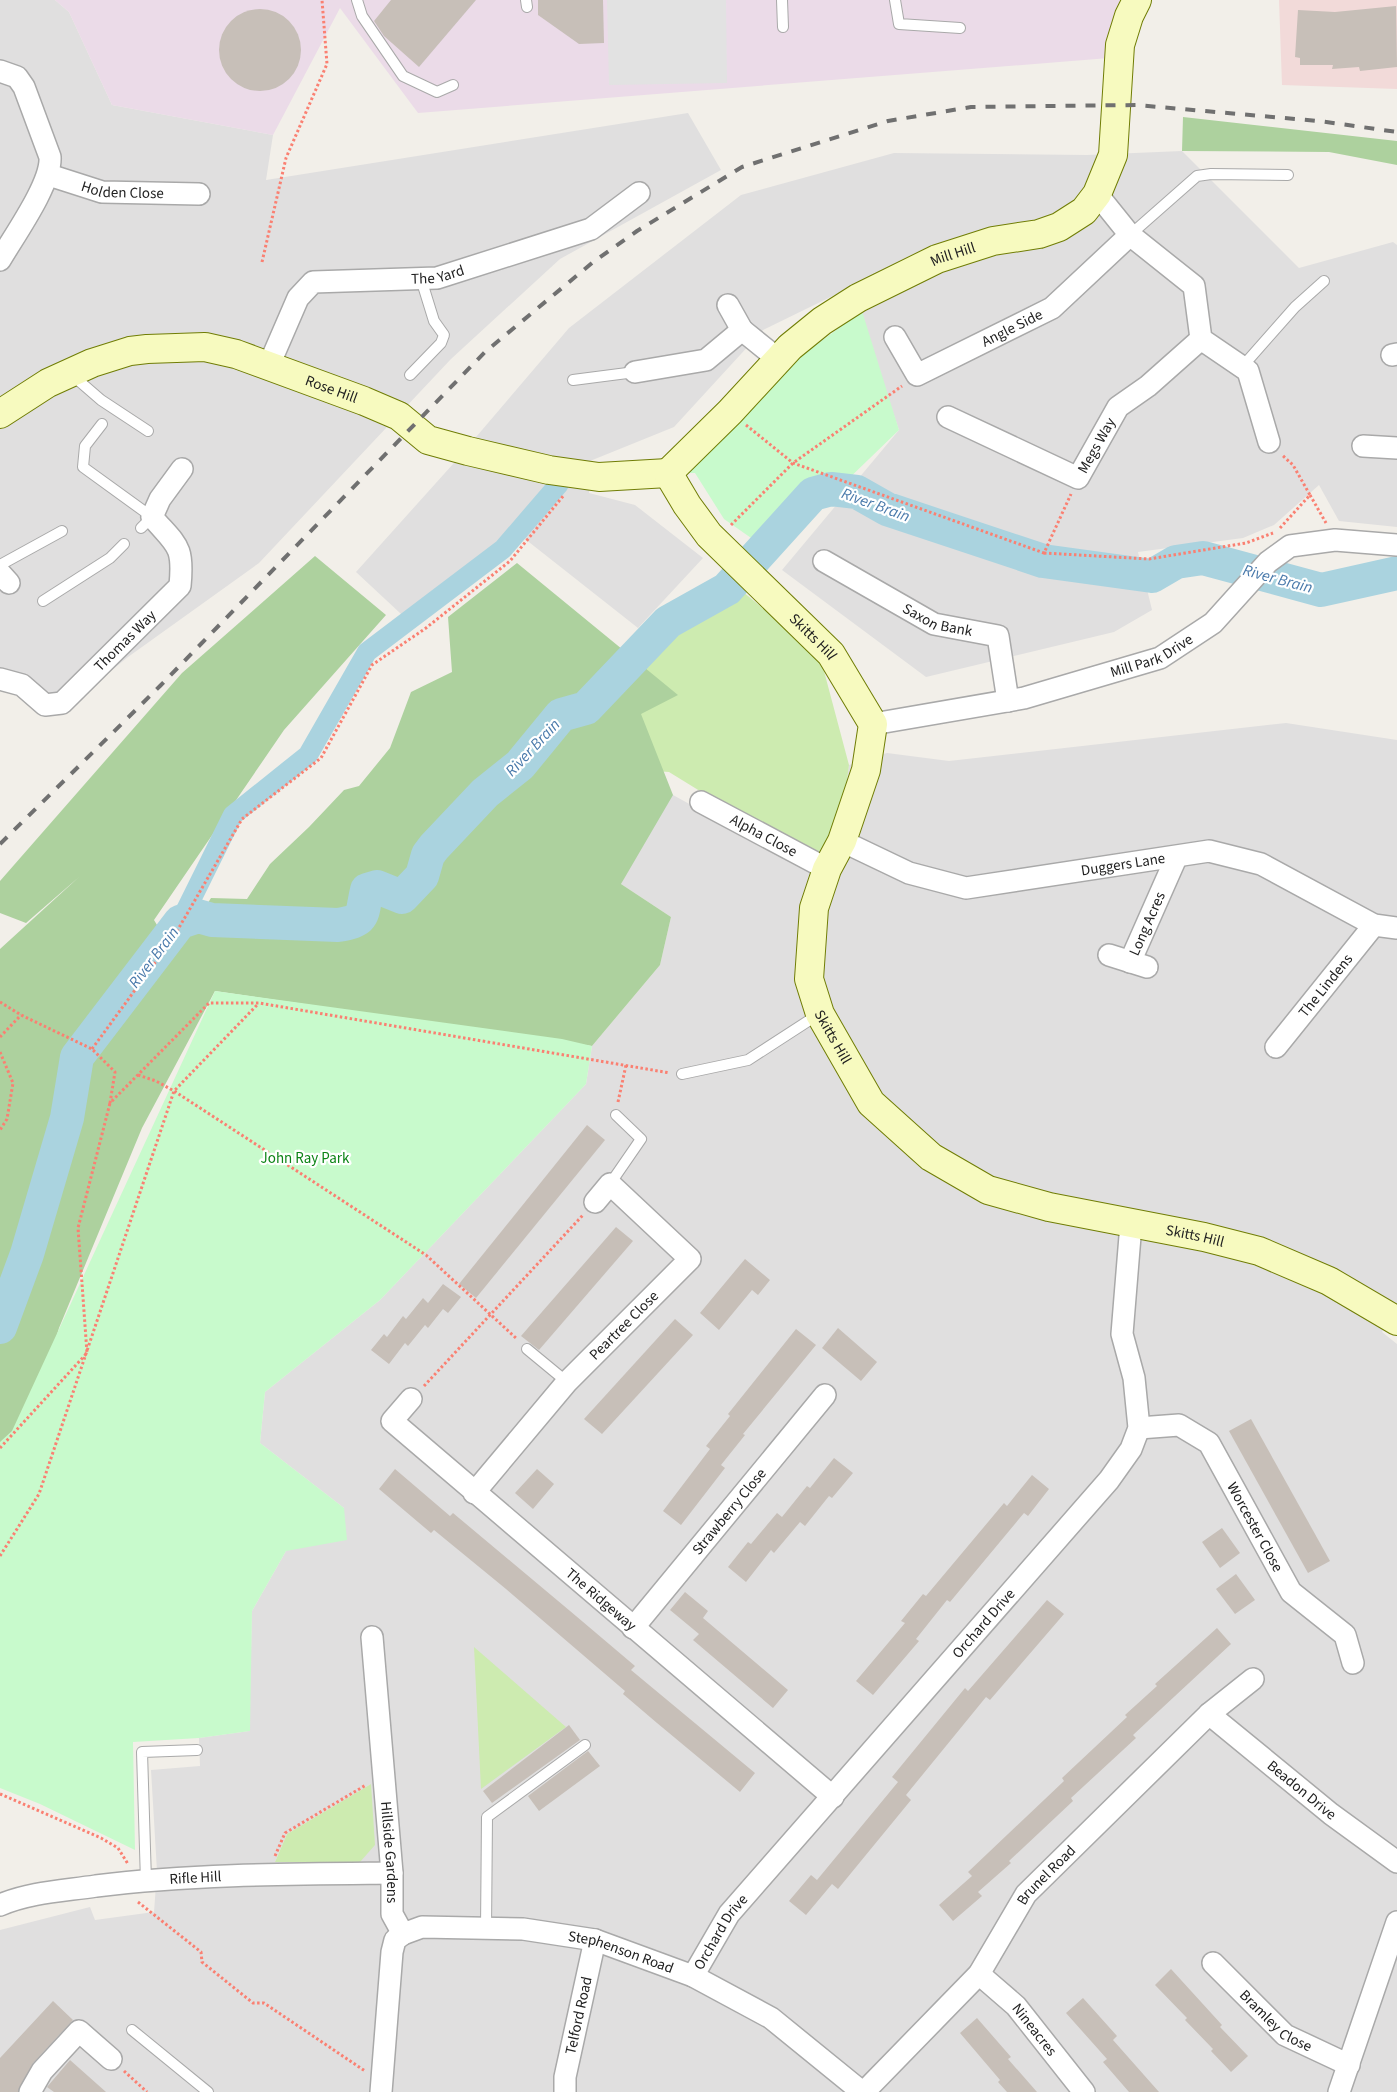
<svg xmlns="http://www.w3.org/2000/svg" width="1397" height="2092" font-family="'Source Sans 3',sans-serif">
<rect width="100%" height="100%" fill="#f2efe9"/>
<!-- residential -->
<g fill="#e0dfdf" fill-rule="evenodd">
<polygon points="0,0 55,0 69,12 112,105 273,135 266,180 688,113 721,170 560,259 451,359 259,563 128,657 59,713 0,667"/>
<polygon points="1182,151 1299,268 1393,242 1397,245 1397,527 1339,521 1319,485 1274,525 1243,538 1138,552 1152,610 1114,632 926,677 782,570 899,430 851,287 763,330 674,427 590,461 589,493 635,505 703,558 638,628 520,535 415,627 356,572 453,464 569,328 741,195 894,153 1087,155"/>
<path d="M 1286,723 L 1397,740 L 1397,1305 L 1382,1332 L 1397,1344 L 1397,2092 L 0,2092 L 0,1930 L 90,1907 L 95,1920 L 154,1912 L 157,1871 L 151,1770 L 200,1766 L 199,1738 L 249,1731 L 252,1611 L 286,1551 L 344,1508 L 260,1443 L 265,1392 L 380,1300 L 586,1084 L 592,1046 L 660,965 L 671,917 L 621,884 L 664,790 L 809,870 L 846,788 L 849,765 L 887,753 L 949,761 ZM 371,1784 L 275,1862 L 287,1834 Z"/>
</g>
<!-- commercial -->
<polygon fill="#f2dad9" points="1279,0 1397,0 1397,89 1282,85"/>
<!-- industrial -->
<polygon fill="#ebdbe8" points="55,0 1137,0 1109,58 418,113 340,8 273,135 112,105 69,12"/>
<!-- grass -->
<g fill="#cdebb0">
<polygon points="742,591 820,656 849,765 846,788 821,857 768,833 669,772 627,769 591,718 652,650"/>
<polygon points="474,1647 566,1727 481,1789"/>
<polygon points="371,1784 375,1845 360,1862 275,1862 287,1834"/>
</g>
<!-- forest -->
<g fill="#add19e">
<polygon points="1183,117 1397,141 1397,165 1329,152 1182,151"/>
<polygon points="315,556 386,615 284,730 154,920 175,955 211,898 247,899 270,864 309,827 344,790 359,786 390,748 411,692 452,672 448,617 517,563 678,695 641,714 673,795 621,884 671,917 660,965 592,1046 215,991 142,1128 59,1328 13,1480 0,1507 0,949 79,877 26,923 0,913 0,881 182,673"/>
</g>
<!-- park -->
<g fill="#c8facc">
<polygon points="862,311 899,430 839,488 800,490 754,540 724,519 695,473 668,473 786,367"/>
<polygon points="215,991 562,1039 592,1046 586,1084 567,1104 380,1300 265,1392 260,1443 344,1508 347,1540 286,1551 252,1611 250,1731 199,1738 133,1742 135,1850 40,1804 0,1788 0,1442 12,1431"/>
</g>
<!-- parking -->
<polygon fill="#e2e2e2" points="607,0 726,0 727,83 609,85"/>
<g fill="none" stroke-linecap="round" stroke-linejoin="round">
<!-- canal -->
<polyline stroke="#aad3df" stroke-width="20" points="180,922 233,815 308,755 367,652 503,549 559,484"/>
<!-- river -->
<path stroke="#aad3df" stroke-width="34" d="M 0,1327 L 27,1254 L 67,1118 L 77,1057 L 180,922 L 198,916 L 212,920 L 338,925 C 367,921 361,914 367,890 L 377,887 L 402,897 L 422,876 L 428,855 L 434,847 L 485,793 L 520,765 L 561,715 L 586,708 L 668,622 L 727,589 L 813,494 L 831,489 L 857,492 L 887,509 L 1043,561 L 1152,576 L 1176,562 L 1203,558 L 1321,590 L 1397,573"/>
</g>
<!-- building -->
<g fill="#c7bfb8">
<polygon points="391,0 476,0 419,67 384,36 374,21"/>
<polygon points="538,0 603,0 604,43 579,44 538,15"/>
<polygon points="1396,6 1397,67 1360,71 1359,67 1332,69 1333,65 1300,65 1300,58 1295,57 1298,10 1335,12"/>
<circle cx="260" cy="50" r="41"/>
<polygon points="587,1125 605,1140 476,1298 459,1284"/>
<polygon points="616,1227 633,1241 539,1350 521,1336"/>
<polygon points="745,1259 770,1280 758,1295 752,1290 719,1330 700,1313"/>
<polygon points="443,1284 461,1297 448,1313 443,1309 428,1328 425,1325 408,1346 405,1343 389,1364 371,1350 384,1334 387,1337 403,1316 406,1319 423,1298 428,1303"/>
<polygon points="675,1319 693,1335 602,1434 584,1419"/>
<polygon points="838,1328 877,1362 861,1381 822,1348"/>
<polygon points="796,1329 816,1345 743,1434 745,1435 721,1465 725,1468 681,1525 663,1511 710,1449 706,1446 730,1416 728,1414"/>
<polygon points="1251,1419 1330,1561 1308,1573 1229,1431"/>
<polygon points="834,1458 853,1473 832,1498 829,1496 805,1526 800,1522 774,1553 771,1550 746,1582 728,1567 748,1542 751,1544 777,1513 782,1517 807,1486 810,1488"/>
<polygon points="395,1469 450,1516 453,1513 576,1616 635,1666 631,1670 755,1773 740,1792 657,1723 623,1694 625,1691 506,1589 434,1530 431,1533 379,1489"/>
<polygon points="537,1469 554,1484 533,1509 515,1493"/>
<polygon points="1032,1475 1049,1489 1028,1516 1024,1513 950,1602 947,1600 916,1639 919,1641 873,1695 856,1681 905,1623 901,1621 923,1594 926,1596 1004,1503 1007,1506"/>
<polygon points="1222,1528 1240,1553 1220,1568 1202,1542"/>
<polygon points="1236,1574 1255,1600 1235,1614 1216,1589"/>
<polygon points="685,1592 708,1611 703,1618 788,1690 773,1708 693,1640 699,1634 670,1610"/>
<polygon points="1047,1600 1064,1614 990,1700 986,1697 906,1795 911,1800 838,1889 832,1884 806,1915 789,1901 811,1875 817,1880 898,1782 892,1777 965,1688 968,1691"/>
<polygon points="1217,1628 1231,1644 1133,1735 1136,1738 1071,1798 1073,1801 1009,1861 1011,1863 978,1892 982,1896 953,1921 939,1905 972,1876 968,1872 1064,1781 1062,1778 1127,1717 1125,1715 1157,1686 1155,1684"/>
<polygon points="569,1725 580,1740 492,1803 483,1791"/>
<polygon points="588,1751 600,1766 539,1811 528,1796"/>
<polygon points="1171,1969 1222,2025 1220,2027 1248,2056 1231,2072 1211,2051 1213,2049 1185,2020 1187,2018 1155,1985"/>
<polygon points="1083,1998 1117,2036 1113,2040 1159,2092 1129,2092 1103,2062 1107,2059 1066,2013"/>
<polygon points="53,2001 73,2020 33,2063 18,2092 0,2092 0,2058"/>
<polygon points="977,2018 1011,2057 1008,2059 1037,2092 1007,2092 998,2082 1000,2080 960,2033"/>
<polygon points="70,2060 106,2092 54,2092 47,2087"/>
</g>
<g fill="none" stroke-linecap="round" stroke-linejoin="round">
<defs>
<g id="lane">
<polyline points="357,0 362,16 403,76 437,92 453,85"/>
<polyline points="526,0 527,7"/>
<polyline points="782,0 783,27"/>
<polyline points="895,0 899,24 960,28"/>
<polyline points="1130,235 1197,176 1211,174 1288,175"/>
<polyline points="1242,367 1295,307 1324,281"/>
<polyline points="71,374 101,400 148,431"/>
<polyline points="410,375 441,343 444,335 434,321 421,279"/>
<polyline points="573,380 635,372"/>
<polyline points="102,424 85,446 83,467 152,517 141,528"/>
<polyline points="0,565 62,531"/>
<polyline points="43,601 110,558 124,544"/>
<polyline points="682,1074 748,1060 819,1014"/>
<polyline points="610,1184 641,1139 616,1115"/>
<polyline points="527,1349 567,1382"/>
<polyline points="146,1881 142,1752 197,1750"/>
<polyline points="486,1929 487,1817 585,1745"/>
<polyline points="132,2030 208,2092"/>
</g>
<g id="street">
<path d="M 0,71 L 17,77 L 24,87 L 50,157 C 52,183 14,236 0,260"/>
<path id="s1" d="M 49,175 L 102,192 L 199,194"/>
<polyline points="1097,194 1130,235 1194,286 1201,339 1248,371 1269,442"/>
<polyline points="728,305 742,330"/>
<path id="s2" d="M 895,337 L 917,375 L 1052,308 L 1130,235"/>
<polyline points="1392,355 1397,354"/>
<path id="s3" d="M 269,365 L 298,298 L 313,282 L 437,278 L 591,229 L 639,193"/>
<polyline points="635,372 706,360 742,330 778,359"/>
<path id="s4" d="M 948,417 L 1078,478 L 1118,407 L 1148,386 L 1201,339"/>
<polyline points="1363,446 1397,448"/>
<path id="s5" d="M 824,561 L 934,624 L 998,636 L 1008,701"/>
<polyline points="0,573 9,583"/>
<path id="s6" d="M 0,679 L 22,685 L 45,705 L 62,703 L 180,586 C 184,545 177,546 152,517 L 160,499 L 182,469"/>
<path id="s7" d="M 873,724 L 1024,698 L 1160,658 L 1213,623 L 1268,562 L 1290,546 L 1335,540 L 1397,545"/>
<path id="s8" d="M 701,802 L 827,869"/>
<path id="s9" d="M 842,841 L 909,873 L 966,888 L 1209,851 L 1261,864 L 1374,925 L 1397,928"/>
<polyline points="1109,955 1147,967"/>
<path id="s10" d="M 1130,962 L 1176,858"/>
<path id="s11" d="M 1276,1047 L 1374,925"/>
<path id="s12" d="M 411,1399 L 392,1421 L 833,1797"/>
<path id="s13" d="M 1139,1428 L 1179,1425 L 1209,1443 L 1291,1592 L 1345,1635 L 1353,1663"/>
<path id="s14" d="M 474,1493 L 567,1382 L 690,1259 L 610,1184 L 595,1202"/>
<path id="s15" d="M 633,1628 L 825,1395"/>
<path id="s16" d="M 372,1637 L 392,1873 L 392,1914 L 403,1934"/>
<path id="s17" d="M 1209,1714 L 1331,1814 L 1397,1862"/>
<path id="s18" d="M 0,1905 C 31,1892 63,1891 96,1886 C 194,1874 294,1874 392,1873"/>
<path id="s19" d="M 1213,1963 L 1285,2035 L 1349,2065"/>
<path id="s20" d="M 979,1974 L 1016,2006 L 1084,2092"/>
<path id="s21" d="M 693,1976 L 729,1914 L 1109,1480 L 1131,1449 L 1139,1428 L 1134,1378 L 1122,1334 L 1131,1224"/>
<polyline points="30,2092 42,2071 79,2031 111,2059"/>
<path id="s22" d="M 381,2092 L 392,1952 L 395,1940 L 403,1934 L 422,1927 L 523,1929 L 595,1940 L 693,1976 L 771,2018 L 862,2092"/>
<path id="s23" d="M 565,2092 L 565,2077 L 595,1940"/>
<path id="s24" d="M 864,2092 L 979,1974 L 1026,1894 L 1209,1714 L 1253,1679"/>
<polyline points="1339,2092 1397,1922"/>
</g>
<g id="secondary">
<path id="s25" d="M 0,414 L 48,383 L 92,363 L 130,351 L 147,349 L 205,347 L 236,354 L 364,401 L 399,416 L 428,440 L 468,451 L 549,470 L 599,477 L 668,473"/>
<path id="s26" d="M 668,473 L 687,505 L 709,535 L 831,654 L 873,724 L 866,770 L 842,841 L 827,869 L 814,908 L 809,979 L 820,1014 L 871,1103 L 931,1157 L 988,1190 L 1049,1207 L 1204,1237 L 1259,1251 L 1329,1281 L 1397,1321"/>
<path id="s27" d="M 668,473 L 730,412 L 790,347 L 822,321 L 858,298 L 937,259 L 993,241 L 1039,234 L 1059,227 L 1084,211 L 1097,194 L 1113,155 L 1120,45 L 1129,16 L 1137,0"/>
</g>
</defs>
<!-- lane casing -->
<use href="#lane" stroke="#a9a9a9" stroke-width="12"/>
<!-- street casing -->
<use href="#street" stroke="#a9a9a9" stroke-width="24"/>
<!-- secondary casing -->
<use href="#secondary" stroke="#707d05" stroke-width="30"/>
<!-- path -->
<g stroke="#fa8072" stroke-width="3" stroke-dasharray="2.5 2.5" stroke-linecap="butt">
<polyline points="262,262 286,158 327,64 322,0"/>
<polyline points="746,425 793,463 1044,553 1071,494"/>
<polyline points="1310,495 1326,523"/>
<polyline points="731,525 793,463 902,386"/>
<polyline points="1280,528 1310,495 1293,465 1282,455"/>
<polyline points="1044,553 1149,559 1246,543 1273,533"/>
<polyline points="0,1002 21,1015 92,1049 115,1072 110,1103 209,1003 259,1003 670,1073"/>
<polyline points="0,1037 21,1015"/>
<polyline points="92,1049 173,938 242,819 321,758 372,665 426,628 510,561 564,495"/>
<polyline points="0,1052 13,1083 7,1119 0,1130"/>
<polyline points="138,1075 156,1081 174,1091 426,1255 517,1339"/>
<polyline points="618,1102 626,1065"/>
<polyline points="424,1386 583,1215"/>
<polyline points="0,1448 87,1353 78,1228 110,1103"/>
<polyline points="0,1556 39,1494 174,1091 258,1004"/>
<polyline points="0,1794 101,1838 118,1848 128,1864"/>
<polyline points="275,1856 285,1833 366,1785"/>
<polyline points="138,1902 201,1952 202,1962 253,2003 264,2003 365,2071"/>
<polyline points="124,2071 147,2092"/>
</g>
<!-- lane -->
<use href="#lane" stroke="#fff" stroke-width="10"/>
<!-- street -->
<use href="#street" stroke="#fff" stroke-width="21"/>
<!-- secondary -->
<use href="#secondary" stroke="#f7fabf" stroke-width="28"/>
<!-- rail -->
<polyline stroke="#707070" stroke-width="4" stroke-dasharray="10 10" stroke-linecap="butt" points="0,844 160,686 485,352 592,263 637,231 742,167 888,121 971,107 1136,105 1319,121 1397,132"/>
</g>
<g text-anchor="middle" stroke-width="4.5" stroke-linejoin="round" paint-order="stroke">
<!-- street labels -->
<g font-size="15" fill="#222" stroke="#fff">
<text dy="5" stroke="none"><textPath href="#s1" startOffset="76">Holden Close</textPath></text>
<text dy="5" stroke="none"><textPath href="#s27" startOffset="364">Mill Hill</textPath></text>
<text dy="5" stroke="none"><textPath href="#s3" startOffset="220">The Yard</textPath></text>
<text dy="5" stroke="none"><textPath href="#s2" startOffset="150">Angle Side</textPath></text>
<text dy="5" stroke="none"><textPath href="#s25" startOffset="354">Rose Hill</textPath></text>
<text dy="5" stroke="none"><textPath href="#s4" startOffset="181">Megs Way</textPath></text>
<text dy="5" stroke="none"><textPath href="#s5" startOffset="129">Saxon Bank</textPath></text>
<text dy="5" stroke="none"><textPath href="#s26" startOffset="220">Skitts Hill</textPath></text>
<text dy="5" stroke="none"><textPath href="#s6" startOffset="159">Thomas Way</textPath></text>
<text dy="5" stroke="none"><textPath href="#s7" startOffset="288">Mill Park Drive</textPath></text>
<text dy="5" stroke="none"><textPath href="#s8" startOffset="71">Alpha Close</textPath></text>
<text dy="5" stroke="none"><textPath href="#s9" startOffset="292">Duggers Lane</textPath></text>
<text dy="5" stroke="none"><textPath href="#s10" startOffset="42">Long Acres</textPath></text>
<text dy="5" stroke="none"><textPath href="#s11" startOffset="79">The Lindens</textPath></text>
<text dy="5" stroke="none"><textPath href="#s26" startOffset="655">Skitts Hill</textPath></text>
<text dy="5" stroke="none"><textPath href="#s26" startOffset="1090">Skitts Hill</textPath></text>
<text dy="5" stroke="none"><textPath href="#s14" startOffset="225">Peartree Close</textPath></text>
<text dy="5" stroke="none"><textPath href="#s15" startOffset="151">Strawberry Close</textPath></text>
<text dy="5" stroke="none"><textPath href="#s13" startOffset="171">Worcester Close</textPath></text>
<text dy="5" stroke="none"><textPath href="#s12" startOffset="304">The Ridgeway</textPath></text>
<text dy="5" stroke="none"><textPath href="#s21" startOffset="458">Orchard Drive</textPath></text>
<text dy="5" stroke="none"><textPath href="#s17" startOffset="120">Beadon Drive</textPath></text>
<text dy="5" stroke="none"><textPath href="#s16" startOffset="216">Hillside Gardens</textPath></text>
<text dy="5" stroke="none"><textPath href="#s24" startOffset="285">Brunel Road</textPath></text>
<text dy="5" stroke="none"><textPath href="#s18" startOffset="198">Rifle Hill</textPath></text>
<text dy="5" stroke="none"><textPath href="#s21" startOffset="52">Orchard Drive</textPath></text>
<text dy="5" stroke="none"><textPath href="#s22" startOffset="385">Stephenson Road</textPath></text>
<text dy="5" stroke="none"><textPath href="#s23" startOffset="78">Telford Road</textPath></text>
<text dy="5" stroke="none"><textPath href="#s19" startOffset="86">Bramley Close</textPath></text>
<text dy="5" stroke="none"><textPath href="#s20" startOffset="79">Nineacres</textPath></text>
</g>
<!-- park labels -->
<g font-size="15" fill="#0c8416" stroke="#fff">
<text x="305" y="1163">John Ray Park</text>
</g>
<!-- water labels -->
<g font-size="16" font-style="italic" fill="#4a7aab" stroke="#fff">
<text transform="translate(876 504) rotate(20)" y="6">River Brain</text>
<text transform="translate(1278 578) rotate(15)" y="6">River Brain</text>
<text transform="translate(532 747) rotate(-47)" y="6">River Brain</text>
<text transform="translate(153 957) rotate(-53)" y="6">River Brain</text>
</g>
</g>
</svg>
